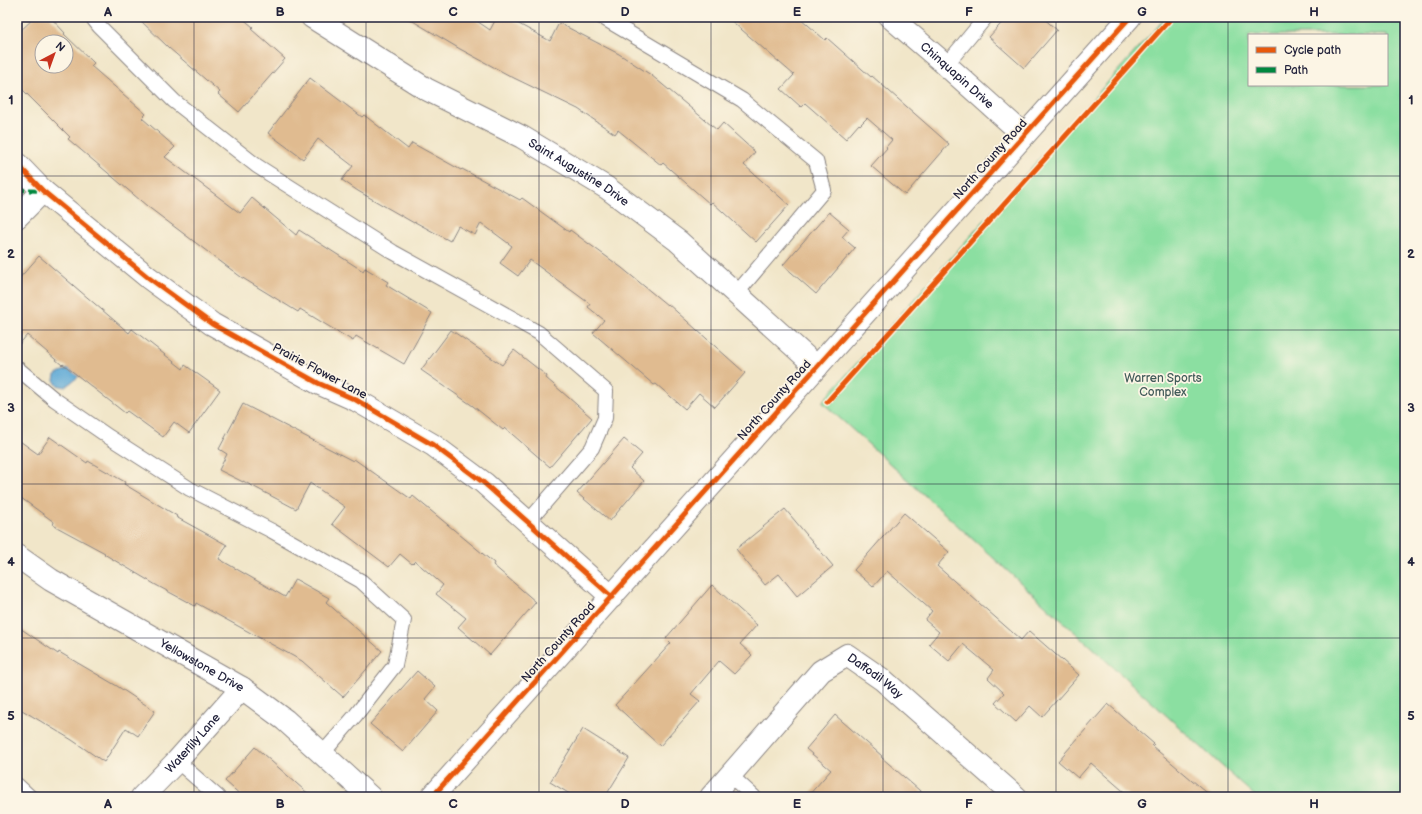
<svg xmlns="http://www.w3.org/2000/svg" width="1422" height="814" font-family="'Balsamiq Sans',sans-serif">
<rect width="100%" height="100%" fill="#fcf5e5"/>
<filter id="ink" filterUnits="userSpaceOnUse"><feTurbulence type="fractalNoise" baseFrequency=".025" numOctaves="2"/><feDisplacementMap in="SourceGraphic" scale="8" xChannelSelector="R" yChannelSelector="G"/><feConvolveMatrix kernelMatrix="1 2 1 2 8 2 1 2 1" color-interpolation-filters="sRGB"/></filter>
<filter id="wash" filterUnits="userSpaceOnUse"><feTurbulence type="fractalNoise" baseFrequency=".012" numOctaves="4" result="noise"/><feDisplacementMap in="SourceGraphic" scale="16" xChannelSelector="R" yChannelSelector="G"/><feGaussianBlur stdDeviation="0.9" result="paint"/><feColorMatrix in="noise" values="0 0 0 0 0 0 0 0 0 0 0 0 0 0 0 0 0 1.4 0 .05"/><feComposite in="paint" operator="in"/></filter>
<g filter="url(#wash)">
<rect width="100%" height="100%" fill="#f1e6c9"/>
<!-- green -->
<path fill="#8bdfa1" stroke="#56806e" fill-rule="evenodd" d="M 1166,17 L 1405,17 L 1405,797 L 1256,797 L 822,402 ZM 1249,35 L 1387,35 L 1387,85 L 1249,85 Z"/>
<!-- water -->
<path fill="#5da9d6" stroke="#406688" d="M 69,368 L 82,374 L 65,387 L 57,385 L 54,380 L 55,375 C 60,371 65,371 69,368 Z"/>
<g id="blocks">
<!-- building -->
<g fill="#e0bb90" fill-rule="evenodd">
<path d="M 35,17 L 50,17 L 65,33 L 64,34 L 94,63 L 91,66 L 146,114 L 142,118 L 175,147 L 165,157 L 240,213 L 252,198 L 296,235 L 299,230 L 363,271 L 365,268 L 388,282 L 386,285 L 432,313 L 404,364 L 356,336 L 353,341 L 300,309 L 298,312 L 241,277 L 147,206 L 68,139 L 70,137 L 17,84 L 17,34 ZM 42,42 L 66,42 L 66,66 L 42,66 Z"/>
<polygon points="137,17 241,17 253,27 251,29 285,59 239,112 218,94 220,92 169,48"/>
<polygon points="406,17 471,17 490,30 497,17 506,17 550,41 559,23 619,54 651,75 717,130 723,123 755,152 744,165 789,205 756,242 712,202 710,204 663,163 661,165 618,130 615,134 578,109 514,78 460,49"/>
<polygon points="727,17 799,17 825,40 827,38 871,77 872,76 949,144 905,195 871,166 887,148 886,147 892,140 867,118 860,125 859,124 846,139 805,103 801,107 781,89 794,75"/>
<polygon points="1007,17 1042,17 1057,30 1024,68 989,37"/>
<polygon points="310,78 362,117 364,115 408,149 412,143 461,170 462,169 520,200 522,198 569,232 570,230 622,268 667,305 668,304 745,373 715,407 699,393 685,409 656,384 654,385 593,333 604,320 588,307 590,304 530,260 518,276 500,263 512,246 481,223 475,235 458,226 450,241 415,222 414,223 358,191 342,180 353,166 318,139 303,159 268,133"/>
<polygon points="829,212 849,229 842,237 855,248 816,294 783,265"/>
<polygon points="39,256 129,333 132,329 183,369 185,365 220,390 189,433 174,422 163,437 127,411 125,413 63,364 62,365 27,335 17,347 17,281"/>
<polygon points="451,330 502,365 514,350 547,376 546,378 592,418 550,467 505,428 503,430 473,406 421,370"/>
<polygon points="243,404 353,461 354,459 411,499 413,496 494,563 493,565 536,602 490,655 458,627 466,618 436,594 443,585 415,561 412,564 400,554 389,567 332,524 345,507 310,483 296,509 243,481 243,482 219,470 227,454 219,449"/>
<polygon points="50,437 87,463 88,461 125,482 124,484 177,516 176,517 227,545 219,559 285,597 295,579 329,598 326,602 382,651 343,697 302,661 196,603 195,606 156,585 104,554 105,553 53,525 54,522 17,495 17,439 38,454"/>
<polygon points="624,439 642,454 630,468 644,481 610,521 577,493"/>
<polygon points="785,509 833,566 797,596 779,574 765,585 736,549"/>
<polygon points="904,513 949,552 937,566 1021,640 1029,631 1079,675 1042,717 1030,706 1016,722 995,703 1004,693 988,678 994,670 963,644 949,661 929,644 939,632 925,620 932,611 887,571 873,587 854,570"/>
<polygon points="712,585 757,625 740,644 752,655 734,674 719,661 691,694 700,701 660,746 615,705 671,643 666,638"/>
<polygon points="17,626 58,654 59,652 117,686 155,711 138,736 126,728 104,762 72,740 17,707"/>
<polygon points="417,671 435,687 425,699 438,711 403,752 370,724"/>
<polygon points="1108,704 1154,744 1152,746 1212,797 1130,797 1091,763 1078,778 1058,761"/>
<polygon points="835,715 882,756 881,757 927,797 807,797 831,770 806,749"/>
<polygon points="583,729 629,758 605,797 575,797 550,782"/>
<polygon points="255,747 312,797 243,797 225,781"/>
</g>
</g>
</g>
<g filter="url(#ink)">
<use href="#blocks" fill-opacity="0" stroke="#8a8482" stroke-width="1"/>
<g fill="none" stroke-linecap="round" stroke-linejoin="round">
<defs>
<g id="service">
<polyline points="92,17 99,26 174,101 257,166 393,252 539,333 606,391 605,418 592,448 528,522"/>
<polyline points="602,17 742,100 816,161 824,190 736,294"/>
<polyline points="946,65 986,17"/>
<polyline points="17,368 54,399 109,437 190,489 272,531 361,581 404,620 395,665 355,716 322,754"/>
<polyline points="177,761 218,797"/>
<polyline points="730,775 754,797"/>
<polyline points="17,785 30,797"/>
</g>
<g id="minor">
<path id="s1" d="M 312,17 L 426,89 L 522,137 L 607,188 L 678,241 L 817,367"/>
<path id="s2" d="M 890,17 L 946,65 L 1024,135"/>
<polyline points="17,164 43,191 149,278 212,324 318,383 356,400 433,445 484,483 612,597"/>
<polyline points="17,217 43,191"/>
<path id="s3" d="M 17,556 L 51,580 L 242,688 L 285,720 L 370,797"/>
<path id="s4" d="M 142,797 L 177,761 L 242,688"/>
<path id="s5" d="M 711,797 L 821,671 L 847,655 L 883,680 L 1016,797"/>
</g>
<polyline id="tertiary" points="432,797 1130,17"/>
</defs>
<!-- service casing -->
<use href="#service" stroke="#8a8482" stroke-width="16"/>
<!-- minor casing -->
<use href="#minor" stroke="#8a8482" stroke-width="24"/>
<!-- tertiary casing -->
<use href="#tertiary" stroke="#8a8482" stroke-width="24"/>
<!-- service -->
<use href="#service" stroke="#fff" stroke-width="14"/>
<!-- minor -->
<use href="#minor" stroke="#fff" stroke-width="22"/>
<!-- tertiary -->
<use href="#tertiary" stroke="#fff" stroke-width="22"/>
<!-- quiet -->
<polyline stroke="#00873e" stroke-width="4" stroke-dasharray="8 4" stroke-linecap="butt" points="17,190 43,191"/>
<defs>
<g id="cycleway">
<polyline points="17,164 43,191 149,278 212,324 318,383 356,400 433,445 484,483 612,597"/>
<polyline points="827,402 1172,17"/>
<polyline points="432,797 1130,17"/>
</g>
</defs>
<!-- cycleway casing -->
<use href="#cycleway" stroke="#fcf5e5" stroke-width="8"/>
<!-- cycleway -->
<use href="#cycleway" stroke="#e8590c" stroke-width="5"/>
</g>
</g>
<!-- grid -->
<path fill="none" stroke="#22223b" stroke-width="1" stroke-opacity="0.55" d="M 194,17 L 194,797M 366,17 L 366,797M 539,17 L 539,797M 711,17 L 711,797M 883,17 L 883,797M 1056,17 L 1056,797M 1228,17 L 1228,797M 17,176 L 1405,176M 17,330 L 1405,330M 17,484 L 1405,484M 17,638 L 1405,638"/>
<g text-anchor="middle" stroke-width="3.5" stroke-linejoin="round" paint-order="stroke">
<!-- street labels -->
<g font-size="12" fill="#22223b" stroke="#fcf5e5">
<text dy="4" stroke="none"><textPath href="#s2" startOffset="89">Chinquapin Drive</textPath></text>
<text transform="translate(990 159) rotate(-48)" y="4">North County Road</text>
<text dy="4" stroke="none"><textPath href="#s1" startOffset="309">Saint Augustine Drive</textPath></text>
<text transform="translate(320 371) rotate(28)" y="4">Prairie Flower Lane</text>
<text transform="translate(774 400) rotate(-48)" y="4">North County Road</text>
<text transform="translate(558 642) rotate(-48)" y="4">North County Road</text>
<text dy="4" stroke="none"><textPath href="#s3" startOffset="215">Yellowstone Drive</textPath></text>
<text dy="4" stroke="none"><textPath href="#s5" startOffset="233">Daffodil Way</textPath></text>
<text dy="4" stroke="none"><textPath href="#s4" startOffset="74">Waterlily Lane</textPath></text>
</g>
<!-- park labels -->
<g font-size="12" fill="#425b5a" stroke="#fcf5e5">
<text x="1163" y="382">Warren Sports<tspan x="1163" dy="14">Complex</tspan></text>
</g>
</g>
<!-- margin -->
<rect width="1422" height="814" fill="none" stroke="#fcf5e5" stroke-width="44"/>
<!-- legend -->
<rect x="1248" y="34" width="140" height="52" fill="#fcf5e5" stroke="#a5a1a1"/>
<rect x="1256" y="47" width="20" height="6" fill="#e8590c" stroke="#a5a1a1"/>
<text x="1284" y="54" font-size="12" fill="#22223b">Cycle path</text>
<rect x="1256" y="67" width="20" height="6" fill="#00873e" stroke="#a5a1a1"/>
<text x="1284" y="74" font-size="12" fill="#22223b">Path</text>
<!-- north arrow -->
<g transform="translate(54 54) rotate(41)"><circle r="19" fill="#fcf5e5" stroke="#a5a1a1"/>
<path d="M0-3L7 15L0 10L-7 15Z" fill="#c8321e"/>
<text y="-6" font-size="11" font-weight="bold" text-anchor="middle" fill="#22223b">N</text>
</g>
<rect x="22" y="22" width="1378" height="770" fill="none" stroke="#22223b" stroke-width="1.5"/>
<g font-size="13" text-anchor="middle" font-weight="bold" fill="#22223b">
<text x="108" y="16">A</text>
<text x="280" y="16">B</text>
<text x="453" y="16">C</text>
<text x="625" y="16">D</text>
<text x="797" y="16">E</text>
<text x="969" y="16">F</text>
<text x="1142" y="16">G</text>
<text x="1314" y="16">H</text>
<text x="11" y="104">1</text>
<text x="1411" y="104">1</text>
<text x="11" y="258">2</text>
<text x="1411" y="258">2</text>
<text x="11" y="412">3</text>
<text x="1411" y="412">3</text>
<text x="11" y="566">4</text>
<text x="1411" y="566">4</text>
<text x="11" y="720">5</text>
<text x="1411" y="720">5</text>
<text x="108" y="808">A</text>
<text x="280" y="808">B</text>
<text x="453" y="808">C</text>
<text x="625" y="808">D</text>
<text x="797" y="808">E</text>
<text x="969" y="808">F</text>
<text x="1142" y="808">G</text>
<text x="1314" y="808">H</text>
</g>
</svg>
